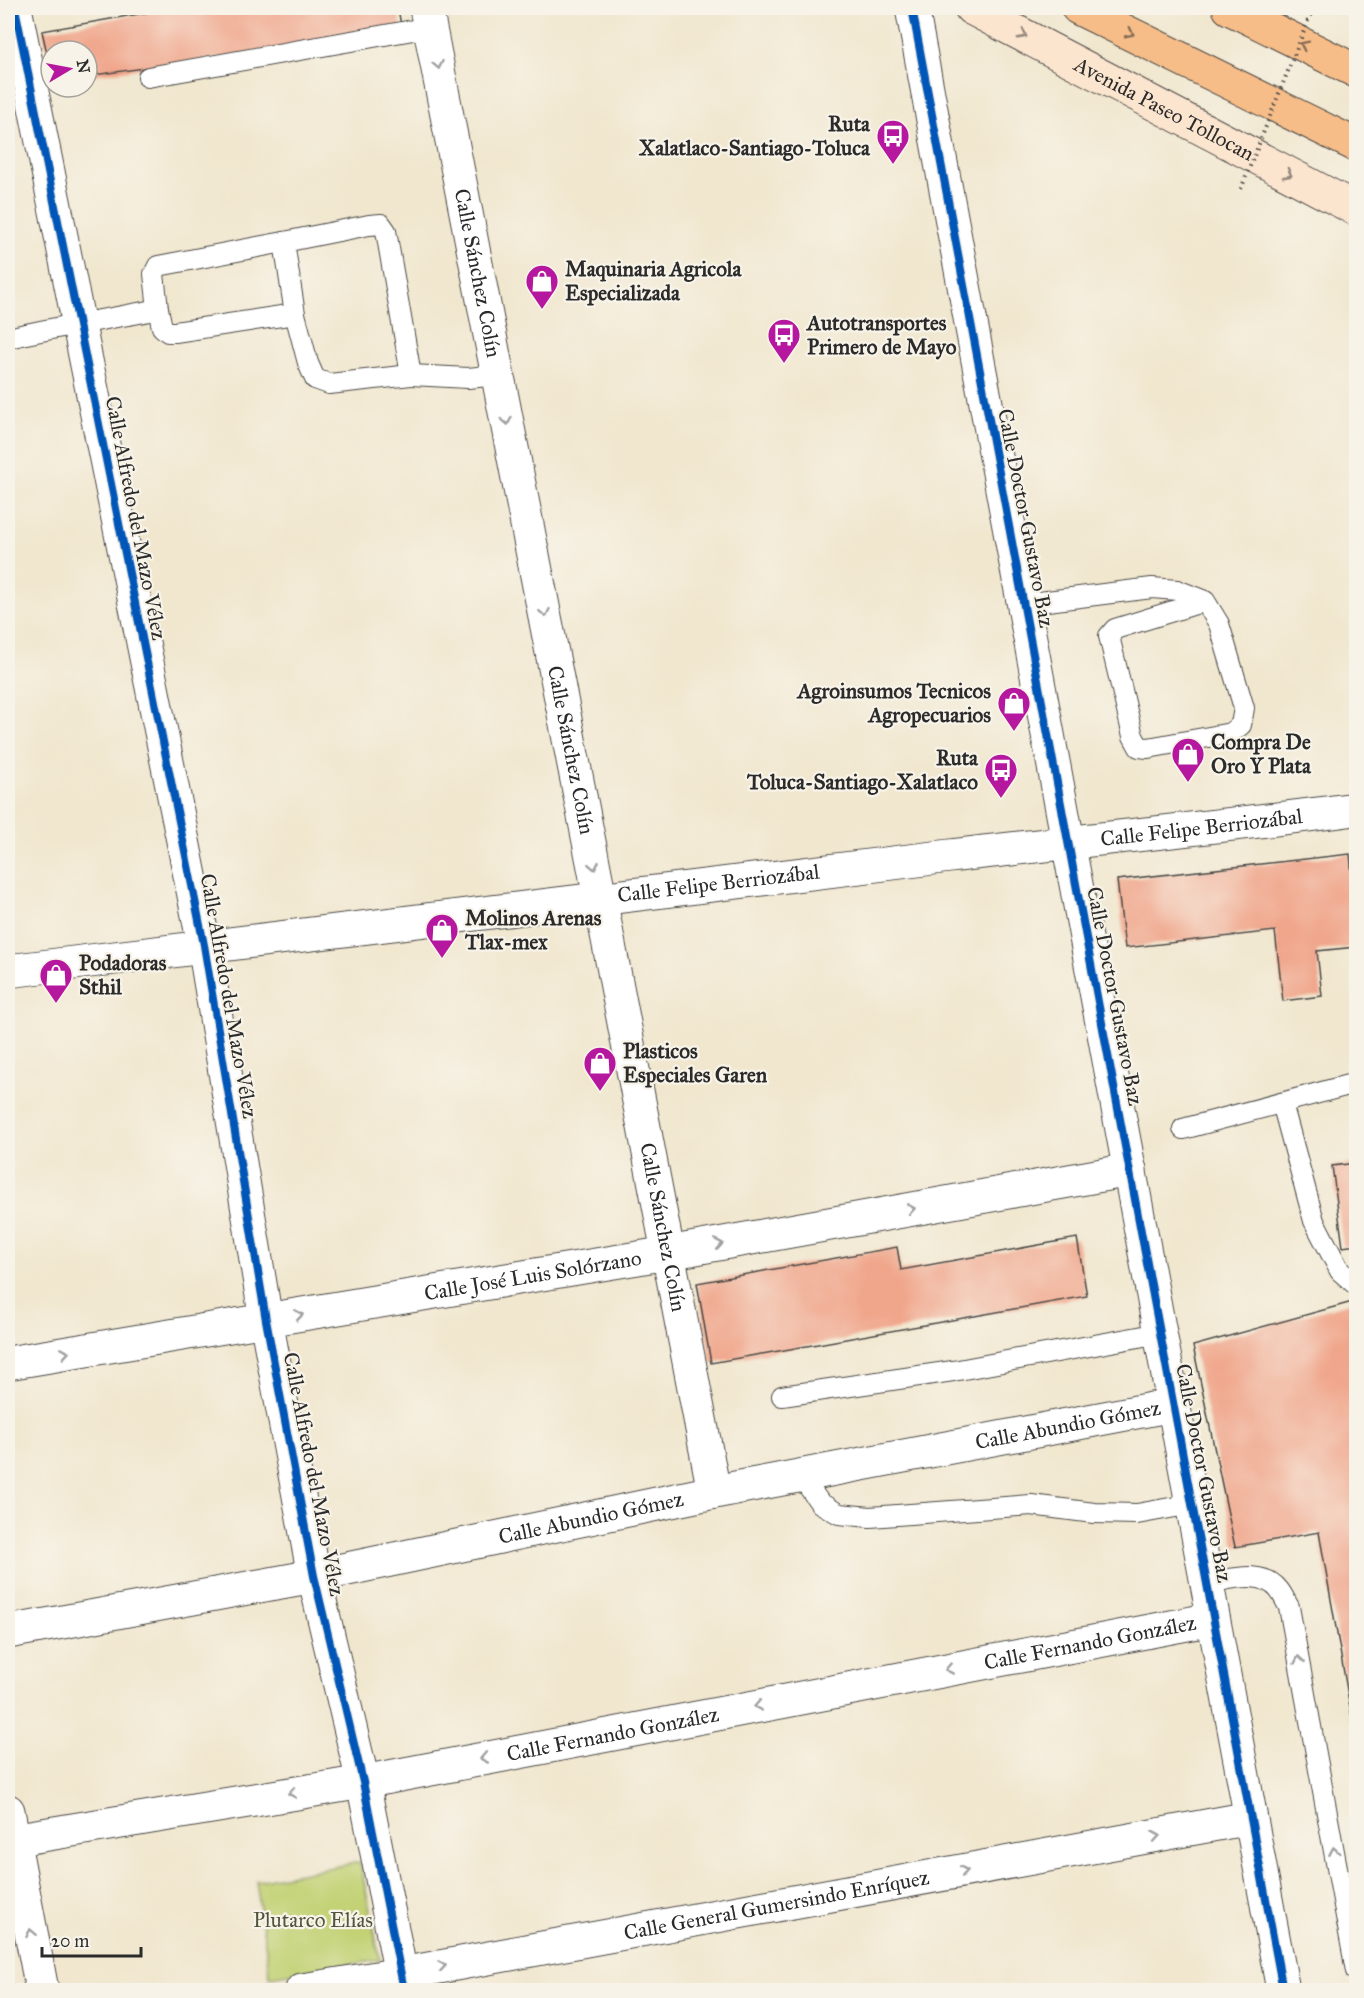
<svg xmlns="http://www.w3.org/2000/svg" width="1364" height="1998" font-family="'IM FELL Great Primer',serif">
<rect width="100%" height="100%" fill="#f7f3e8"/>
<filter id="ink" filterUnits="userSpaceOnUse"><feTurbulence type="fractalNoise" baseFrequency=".0167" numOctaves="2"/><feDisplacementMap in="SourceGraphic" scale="12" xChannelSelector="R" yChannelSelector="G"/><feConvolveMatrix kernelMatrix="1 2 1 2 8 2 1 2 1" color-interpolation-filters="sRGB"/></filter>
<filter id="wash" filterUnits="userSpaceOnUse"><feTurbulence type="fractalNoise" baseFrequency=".008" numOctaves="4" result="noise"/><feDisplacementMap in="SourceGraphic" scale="24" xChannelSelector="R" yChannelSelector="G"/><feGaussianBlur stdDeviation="1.35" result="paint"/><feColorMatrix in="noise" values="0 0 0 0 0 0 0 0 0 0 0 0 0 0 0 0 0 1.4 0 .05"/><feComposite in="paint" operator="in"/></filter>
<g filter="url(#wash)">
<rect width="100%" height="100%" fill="#f1e7cf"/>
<!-- green -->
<polygon fill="#c2d275" stroke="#767e50" stroke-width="1.5" points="360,1862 380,1960 270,1977 256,1881"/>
<g id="blocks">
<!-- building -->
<g fill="#f0a68b">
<polygon points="173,8 398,8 402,32 87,76 87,51 51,51 50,67 42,31"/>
<polygon points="1350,854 1356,917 1356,947 1317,951 1322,996 1283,1001 1275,931 1125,948 1117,880"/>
<polygon points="1356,1163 1356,1245 1343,1247 1332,1166"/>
<polygon points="1077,1238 1087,1296 711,1363 697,1283 897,1247 901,1270"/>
<polygon points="1356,1301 1356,1735 1355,1735 1319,1532 1235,1547 1193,1346"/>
</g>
</g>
</g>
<g filter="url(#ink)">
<use href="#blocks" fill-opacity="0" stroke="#494744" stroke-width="1.5"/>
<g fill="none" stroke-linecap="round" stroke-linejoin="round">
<defs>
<g id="service">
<polyline points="148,77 430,27"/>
<polyline points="284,242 158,266 154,274 158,309 162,327 168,332 175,332 295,314 308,363 315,379 329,384 411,375"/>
<polyline points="295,314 284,242 369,225 381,224 386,231 411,375 468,378 498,375"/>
<path d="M 8,338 C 57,326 108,320 158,309"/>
<polyline points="1023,604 1152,588 1177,590 1205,601 1219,624 1244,708 1241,725 1231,733 1148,748 1139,747 1133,736 1109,636 1115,629 1205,601"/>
<polyline points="1282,1103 1314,1221 1340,1271 1356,1285"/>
<polyline points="1183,1129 1356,1083"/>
<polyline points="782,1396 953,1371 1160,1333"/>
<polyline points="801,1476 820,1503 839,1514 870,1517 1031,1505 1094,1513 1137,1514 1192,1504"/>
<path d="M 1206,1583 C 1230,1580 1262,1568 1279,1590 C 1283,1595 1286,1602 1289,1607 L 1356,1971"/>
</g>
<g id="minor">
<polyline points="15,8 204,945 266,1320 314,1576 363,1782 404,1990"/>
<path id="s1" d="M 426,8 L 600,898 L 714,1492"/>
<polyline points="912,8 1283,1990"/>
<path id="s2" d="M 8,971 C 321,930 635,893 950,856 C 1085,840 1221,827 1356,809"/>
<path id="s3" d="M 8,1363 L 668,1253 L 1130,1170"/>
<path id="s4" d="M 8,1632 L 314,1576 L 714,1492 L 1173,1405"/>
<polyline points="8,1811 42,1990"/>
<path id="s5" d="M 12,1840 L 363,1782 L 1213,1619"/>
<path id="s6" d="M 302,1990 L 401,1974 L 1250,1818"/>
</g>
<g id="secondary">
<path id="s7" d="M 971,8 L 1356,209"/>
</g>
<g id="trunk">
<polyline points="1078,8 1356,145"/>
<polyline points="1229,8 1356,71"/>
</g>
</defs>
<!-- service casing -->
<use href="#service" stroke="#494744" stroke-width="22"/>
<!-- minor casing -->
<use href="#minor" stroke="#494744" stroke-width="35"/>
<!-- secondary casing -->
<use href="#secondary" stroke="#494744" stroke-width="35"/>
<!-- trunk casing -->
<use href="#trunk" stroke="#494744" stroke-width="35"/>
<!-- service -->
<use href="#service" stroke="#fff" stroke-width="20"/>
<!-- minor -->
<use href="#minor" stroke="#fff" stroke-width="33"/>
<!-- secondary -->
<use href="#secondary" stroke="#fce5cf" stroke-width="33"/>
<!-- trunk -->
<use href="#trunk" stroke="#f7bd88" stroke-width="33"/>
<!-- path-bridge -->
<polyline stroke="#494744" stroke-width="4" stroke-dasharray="1.5 4.5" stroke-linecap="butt" points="1241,189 1313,8"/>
<defs>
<g id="cycleway">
<polyline points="15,8 204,945 266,1320 314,1576 363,1782 404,1990"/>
<polyline points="912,8 1283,1990"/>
</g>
</defs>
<!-- cycleway casing -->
<use href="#cycleway" stroke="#f7f3e8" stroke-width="11"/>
<!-- cycleway -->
<use href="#cycleway" stroke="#0057b8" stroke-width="8"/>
</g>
<!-- one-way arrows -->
<defs><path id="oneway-chevron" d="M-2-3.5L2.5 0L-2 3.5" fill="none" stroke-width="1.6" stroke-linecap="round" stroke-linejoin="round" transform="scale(1.5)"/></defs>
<g stroke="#876d55">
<use href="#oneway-chevron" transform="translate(1130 33) rotate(26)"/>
<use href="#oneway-chevron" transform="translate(1304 45) rotate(-154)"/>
</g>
<g stroke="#94887d">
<use href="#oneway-chevron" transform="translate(1023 35) rotate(28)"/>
<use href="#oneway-chevron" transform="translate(1288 174) rotate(28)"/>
</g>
<g stroke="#a0a0a0">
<use href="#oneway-chevron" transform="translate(438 65) rotate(79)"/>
<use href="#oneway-chevron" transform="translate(507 421) rotate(79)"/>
<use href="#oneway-chevron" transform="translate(545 613) rotate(79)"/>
<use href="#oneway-chevron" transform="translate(594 866) rotate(79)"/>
<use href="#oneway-chevron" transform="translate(911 1209) rotate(-10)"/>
<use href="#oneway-chevron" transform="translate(719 1244) rotate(-10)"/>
<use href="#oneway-chevron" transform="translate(299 1315) rotate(-9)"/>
<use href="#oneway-chevron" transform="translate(65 1353) rotate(-9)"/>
<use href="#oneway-chevron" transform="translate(1299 1660) rotate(-100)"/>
<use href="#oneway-chevron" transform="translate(949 1669) rotate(169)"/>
<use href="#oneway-chevron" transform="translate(758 1706) rotate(169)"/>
<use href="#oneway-chevron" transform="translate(484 1758) rotate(169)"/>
<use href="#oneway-chevron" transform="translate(292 1793) rotate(171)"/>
<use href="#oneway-chevron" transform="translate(1156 1836) rotate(-10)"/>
<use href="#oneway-chevron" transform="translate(1334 1851) rotate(-100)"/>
<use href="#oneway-chevron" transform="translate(964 1871) rotate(-10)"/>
<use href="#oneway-chevron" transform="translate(31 1933) rotate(-101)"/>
<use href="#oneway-chevron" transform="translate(442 1966) rotate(-10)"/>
</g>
</g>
<!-- icons -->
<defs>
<symbol id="bus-pin" viewBox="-11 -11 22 30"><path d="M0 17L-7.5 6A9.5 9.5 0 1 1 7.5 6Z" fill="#b5179e" stroke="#f7f3e8"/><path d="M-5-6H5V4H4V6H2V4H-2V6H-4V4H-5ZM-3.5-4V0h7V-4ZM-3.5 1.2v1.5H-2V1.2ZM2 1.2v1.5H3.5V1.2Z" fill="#fff"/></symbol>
<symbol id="shop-pin" viewBox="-11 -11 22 30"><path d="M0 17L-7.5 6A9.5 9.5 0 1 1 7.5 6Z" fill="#b5179e" stroke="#f7f3e8"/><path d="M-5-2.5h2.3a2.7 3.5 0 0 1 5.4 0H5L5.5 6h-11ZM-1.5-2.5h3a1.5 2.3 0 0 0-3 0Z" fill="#fff"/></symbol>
</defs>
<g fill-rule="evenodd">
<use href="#bus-pin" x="874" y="117" width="38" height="52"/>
<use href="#shop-pin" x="523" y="262" width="38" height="52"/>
<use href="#bus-pin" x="765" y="316" width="38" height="52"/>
<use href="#shop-pin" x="995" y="684" width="38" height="52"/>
<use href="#shop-pin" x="1169" y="735" width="38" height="52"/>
<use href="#bus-pin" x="982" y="751" width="38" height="52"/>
<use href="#shop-pin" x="423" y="911" width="38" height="52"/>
<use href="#shop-pin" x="37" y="956" width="38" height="52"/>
<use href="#shop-pin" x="581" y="1044" width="38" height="52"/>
</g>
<g text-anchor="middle" stroke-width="4.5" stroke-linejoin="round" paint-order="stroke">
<!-- street labels -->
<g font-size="21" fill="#2b2b2b" stroke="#f7f3e8">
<text dy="7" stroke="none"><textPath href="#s7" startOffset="218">Avenida Paseo Tollocan</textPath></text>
<text dy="7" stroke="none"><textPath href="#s1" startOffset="270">Calle Sánchez Colín</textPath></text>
<text transform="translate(136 518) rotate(79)" y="7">Calle Alfredo del Mazo Vélez</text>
<text transform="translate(1026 518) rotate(79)" y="7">Calle Doctor Gustavo Baz</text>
<text dy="7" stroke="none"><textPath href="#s1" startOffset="756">Calle Sánchez Colín</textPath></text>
<text dy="7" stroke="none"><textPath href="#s2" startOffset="1202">Calle Felipe Berriozábal</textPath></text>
<text dy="7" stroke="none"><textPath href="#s2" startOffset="716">Calle Felipe Berriozábal</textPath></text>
<text transform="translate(229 996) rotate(80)" y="7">Calle Alfredo del Mazo Vélez</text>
<text transform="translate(1115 996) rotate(79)" y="7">Calle Doctor Gustavo Baz</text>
<text dy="7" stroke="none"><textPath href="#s1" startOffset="1242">Calle Sánchez Colín</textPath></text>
<text dy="7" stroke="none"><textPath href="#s3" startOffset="532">Calle José Luis Solórzano</textPath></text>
<text dy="7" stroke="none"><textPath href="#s4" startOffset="1080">Calle Abundio Gómez</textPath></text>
<text transform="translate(1204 1473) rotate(79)" y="7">Calle Doctor Gustavo Baz</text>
<text transform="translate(314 1474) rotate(79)" y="7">Calle Alfredo del Mazo Vélez</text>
<text dy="7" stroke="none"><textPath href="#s4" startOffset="594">Calle Abundio Gómez</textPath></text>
<text dy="7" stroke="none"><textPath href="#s5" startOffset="1096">Calle Fernando González</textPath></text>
<text dy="7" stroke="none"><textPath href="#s5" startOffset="610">Calle Fernando González</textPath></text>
<text dy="7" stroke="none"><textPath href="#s6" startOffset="482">Calle General Gumersindo Enríquez</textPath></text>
</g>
<!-- poi labels -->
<g font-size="21" font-weight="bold" fill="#2b2b2b" stroke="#f7f3e8" text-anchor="start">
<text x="870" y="131" text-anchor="end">Ruta<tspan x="870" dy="24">Xalatlaco-Santiago-Toluca</tspan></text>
<text x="565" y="276">Maquinaria Agricola<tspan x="565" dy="24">Especializada</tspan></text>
<text x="807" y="330">Autotransportes<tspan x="807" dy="24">Primero de Mayo</tspan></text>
<text x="991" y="698" text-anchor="end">Agroinsumos Tecnicos<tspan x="991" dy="24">Agropecuarios</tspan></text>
<text x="1211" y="749">Compra De<tspan x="1211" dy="24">Oro Y Plata</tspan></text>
<text x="978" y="765" text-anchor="end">Ruta<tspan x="978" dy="24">Toluca-Santiago-Xalatlaco</tspan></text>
<text x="465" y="925">Molinos Arenas<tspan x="465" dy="24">Tlax-mex</tspan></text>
<text x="79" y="970">Podadoras<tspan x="79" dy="24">Sthil</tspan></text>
<text x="623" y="1058">Plasticos<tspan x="623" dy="24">Especiales Garen</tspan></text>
</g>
<!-- park labels -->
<g font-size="21" fill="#51553e" stroke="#f7f3e8">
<text x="313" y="1927">Plutarco Elías</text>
</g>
</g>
<!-- margin -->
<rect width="1364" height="1998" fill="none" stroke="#f7f3e8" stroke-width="30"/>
<!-- north arrow -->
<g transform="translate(69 69) rotate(80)"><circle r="28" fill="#f7f3e8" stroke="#a5a39c" stroke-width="1.5"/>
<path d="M0-4.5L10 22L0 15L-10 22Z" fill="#b5179e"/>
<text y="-9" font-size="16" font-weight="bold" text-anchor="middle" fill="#2b2b2b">N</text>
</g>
<!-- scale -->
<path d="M42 1947v9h99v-9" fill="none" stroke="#2b2b2b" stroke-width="3"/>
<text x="51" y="1947" font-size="18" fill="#2b2b2b" stroke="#f7f3e8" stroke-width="4.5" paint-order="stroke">20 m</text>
</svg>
